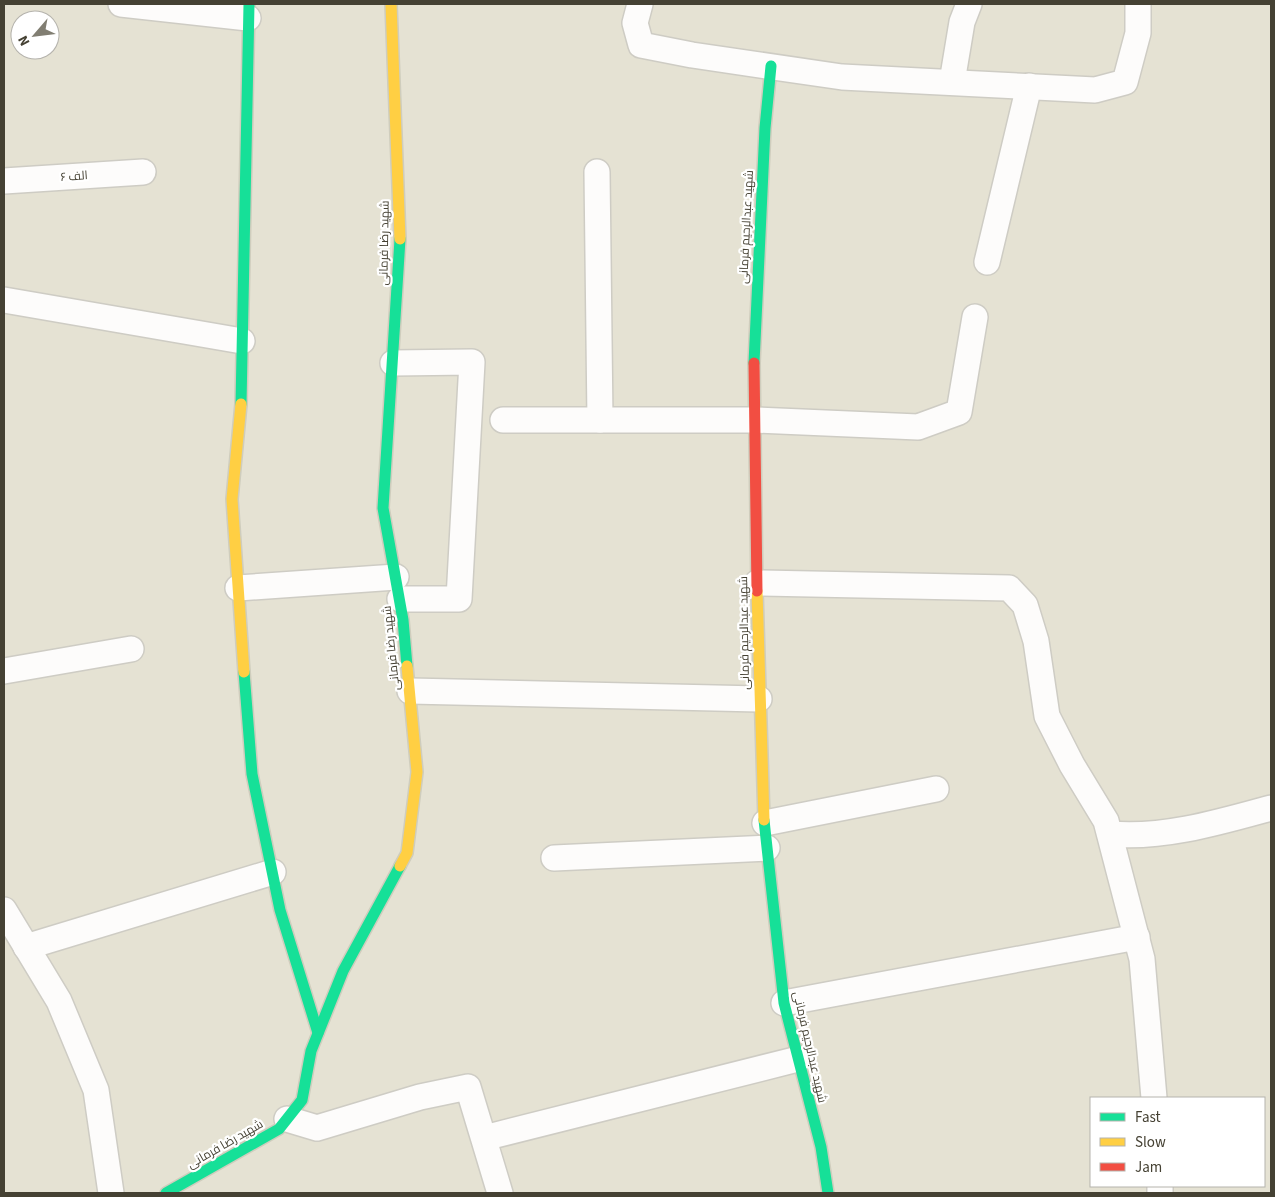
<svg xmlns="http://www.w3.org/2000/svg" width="1275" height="1197" font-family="'Source Sans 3',Cairo,sans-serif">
<rect width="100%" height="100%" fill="#f0eee6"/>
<!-- residential -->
<path fill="#e5e2d3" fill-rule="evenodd" d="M 4,4 L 1271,4 L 1271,1193 L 4,1193 ZM 20,20 L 50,20 L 50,50 L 20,50 ZM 1091,1098 L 1264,1098 L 1264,1186 L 1091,1186 Z"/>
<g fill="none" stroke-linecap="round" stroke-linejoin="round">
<defs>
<g id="street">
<polyline points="121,4 248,18"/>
<polyline points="640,4 635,23 641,45 692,55 842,77 1095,90 1125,82 1138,33 1138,4"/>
<polyline points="952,82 962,22 969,4"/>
<polyline points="597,172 600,420"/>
<polyline points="4,181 143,172"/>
<polyline points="987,262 1029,86"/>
<polyline points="4,300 242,341"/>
<polyline points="393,363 472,362 459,599 400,599"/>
<polyline points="503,420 755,420 918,427 959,412 975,317"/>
<polyline points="757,583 1009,588 1025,605 1036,641 1047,716 1072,765 1106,821 1142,959 1154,1098"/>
<polyline points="238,588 396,577"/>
<polyline points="4,671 131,649"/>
<polyline points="410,691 759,699"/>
<polyline points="765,823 936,789"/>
<path d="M 1110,834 C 1163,839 1220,822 1271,808"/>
<polyline points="554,858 767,848"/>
<polyline points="4,910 59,1001 96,1090 111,1193"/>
<polyline points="26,947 273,872"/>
<polyline points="784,1003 1137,937"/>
<polyline points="287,1119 317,1128 420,1097 468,1087 500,1193"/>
<polyline points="484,1138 798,1059"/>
<polyline points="1160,1186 1160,1193"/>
</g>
<g id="fast">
<polyline points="400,239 383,508 403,620 407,666"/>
<polyline points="754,363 765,128 771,66"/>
<polyline points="241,404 249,4"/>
<polyline points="244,672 252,774 280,910 318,1033"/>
<polyline points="764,820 784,1003 821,1147 828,1193"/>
<polyline points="166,1193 279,1129 302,1100 311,1051 343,971 400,866"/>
</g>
<g id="slow">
<polyline points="391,4 400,239"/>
<polyline points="241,404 232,499 244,672"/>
<polyline points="757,591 764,820"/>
<polyline points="400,866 407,853 417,772 407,666"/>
</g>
<polyline id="jam" points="754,363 757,591"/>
</defs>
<!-- street casing -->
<use href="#street" stroke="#ceccc4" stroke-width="28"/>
<!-- fast casing -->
<use href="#fast" stroke="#cfcdbd" stroke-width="14"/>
<!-- slow casing -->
<use href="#slow" stroke="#cfcdbd" stroke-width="14"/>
<!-- jam casing -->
<use href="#jam" stroke="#cfcdbd" stroke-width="14"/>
<!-- street -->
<use href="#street" stroke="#fdfcfb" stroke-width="25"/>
<!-- fast -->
<use href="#fast" stroke="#16e098" stroke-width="11"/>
<!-- slow -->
<use href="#slow" stroke="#ffcf43" stroke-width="11"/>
<!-- jam -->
<use href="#jam" stroke="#f24e42" stroke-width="11"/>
</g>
<g text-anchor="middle" stroke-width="4.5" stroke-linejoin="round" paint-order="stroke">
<!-- street labels -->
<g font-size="12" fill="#454133" stroke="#fff">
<text transform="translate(74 176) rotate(-4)" y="4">۶ الف</text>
<text transform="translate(746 227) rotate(-87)" y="4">شهید عبدالرحیم فرمانی</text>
<text transform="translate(384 243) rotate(-89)" y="4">شهید رضا فرمانی</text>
<text transform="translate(744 633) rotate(-91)" y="4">شهید عبدالرحیم فرمانی</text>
<text transform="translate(391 648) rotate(-96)" y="4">شهید رضا فرمانی</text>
<text transform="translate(810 1047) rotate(77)" y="4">شهید عبدالرحیم فرمانی</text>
<text transform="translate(225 1144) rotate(-30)" y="4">شهید رضا فرمانی</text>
</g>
</g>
<!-- border -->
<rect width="1275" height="1197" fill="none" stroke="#454133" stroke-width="10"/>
<!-- legend -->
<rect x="1090" y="1097" width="175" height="90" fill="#ffffff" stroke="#b5b3ad"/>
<rect x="1100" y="1113" width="25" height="8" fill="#16e098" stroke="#b5b3ad"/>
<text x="1135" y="1122" font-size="15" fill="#454133">Fast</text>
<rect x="1100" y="1138" width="25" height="8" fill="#ffcf43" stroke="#b5b3ad"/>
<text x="1135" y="1147" font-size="15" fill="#454133">Slow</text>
<rect x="1100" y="1163" width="25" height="8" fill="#f24e42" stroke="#b5b3ad"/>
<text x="1135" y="1172" font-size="15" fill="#454133">Jam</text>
<!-- north arrow -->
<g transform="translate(35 35) rotate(242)"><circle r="24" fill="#ffffff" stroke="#b5b3ad"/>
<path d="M0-4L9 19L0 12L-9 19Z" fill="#817e72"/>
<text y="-8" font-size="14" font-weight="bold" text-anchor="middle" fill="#454133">N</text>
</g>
</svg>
